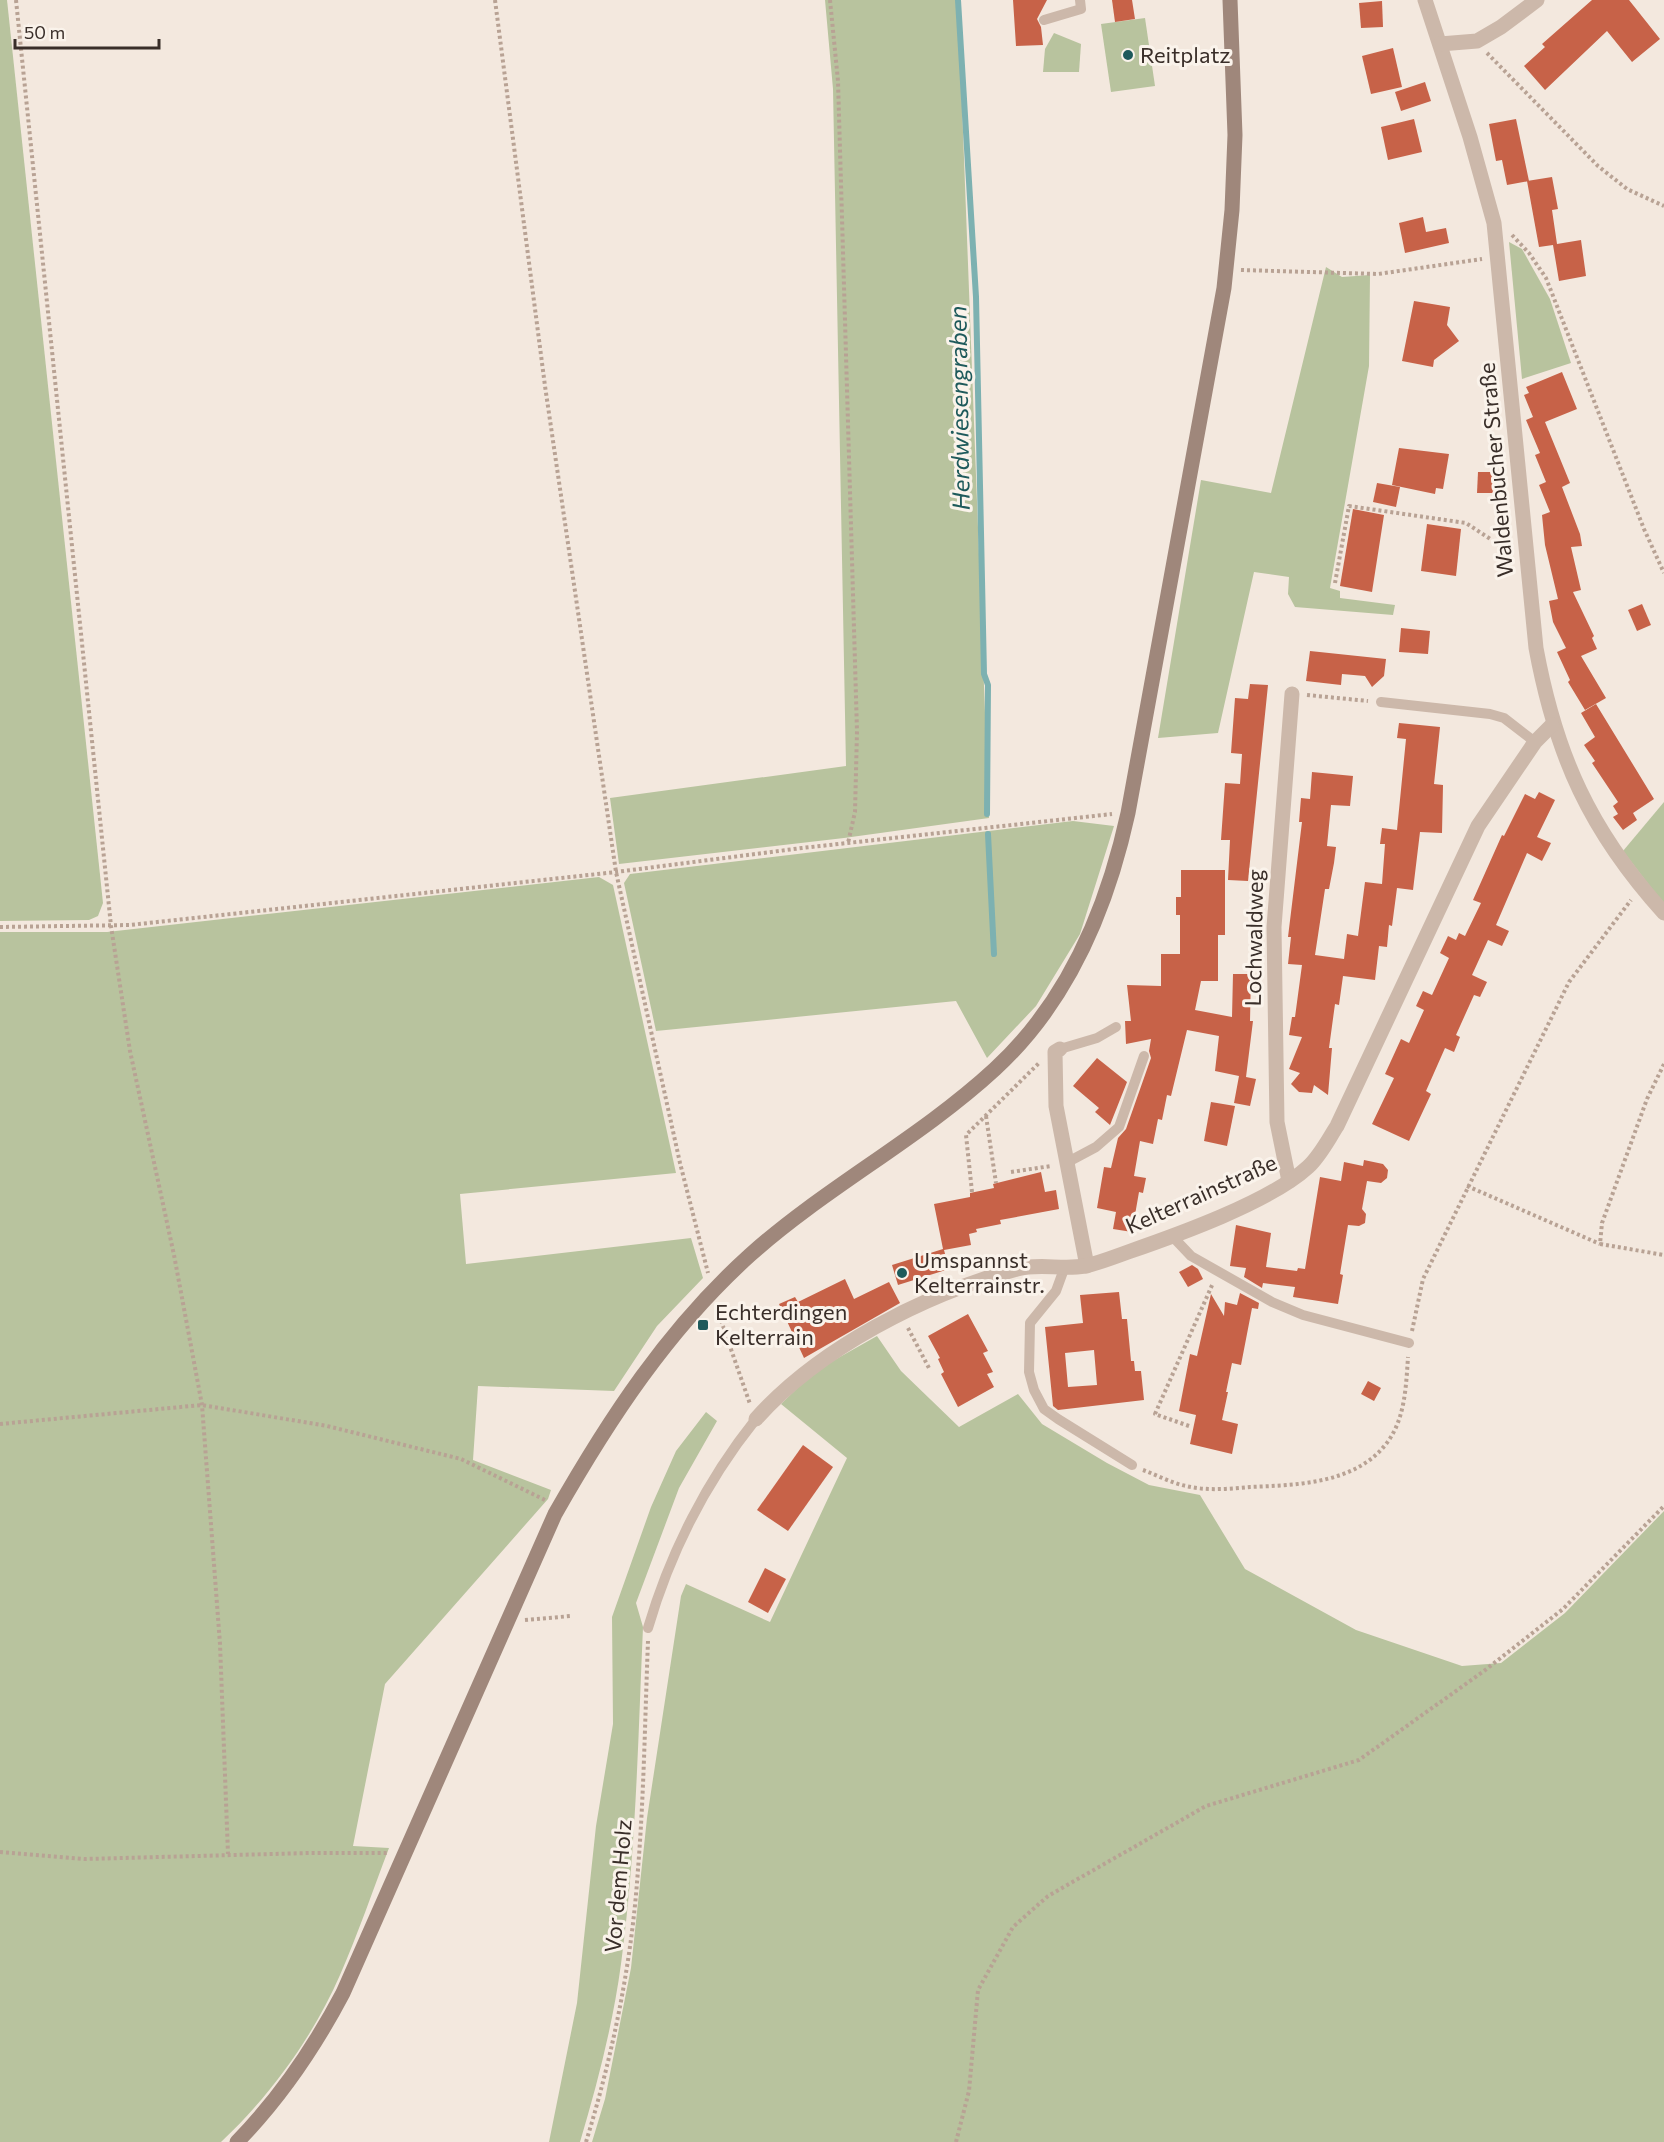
<svg xmlns="http://www.w3.org/2000/svg" width="1664" height="2142" font-family="Commissioner,sans-serif">
<rect width="100%" height="100%" fill="#f3e8de"/>
<!-- green -->
<g fill="#b8c39e">
<polygon points="0,0 7,0 103,903 98,916 89,920 0,921"/>
<polygon points="825,0 958,0 989,818 844,838 619,864 610,798 846,766 833,89"/>
<polygon points="1145,18 1155,86 1111,92 1101,24"/>
<polygon points="1054,33 1081,44 1079,72 1043,72 1045,49"/>
<polygon points="1509,242 1522,249 1550,299 1571,363 1522,379"/>
<polygon points="1326,267 1342,277 1370,275 1369,366 1330,588 1340,591 1340,598 1395,605 1393,615 1295,607 1288,594 1289,577 1254,572 1218,733 1158,738 1201,480 1271,493"/>
<polygon points="1664,802 1664,905 1623,851"/>
<polygon points="1073,821 1114,826 1080,934 1036,1006 987,1058 956,1001 656,1031 624,883 630,874"/>
<path d="M 599,877 L 613,885 L 676,1173 L 460,1194 L 466,1264 L 691,1238 L 703,1278 L 657,1326 L 614,1391 L 478,1386 L 473,1460 L 551,1490 L 548,1499 L 385,1684 L 353,1846 L 389,1848 C 373,1890 358,1934 340,1975 C 313,2037 270,2096 221,2142 L 0,2142 L 0,932 L 107,932 Z"/>
<polygon points="877,1336 901,1371 959,1427 1018,1394 1042,1424 1107,1463 1149,1485 1200,1495 1245,1569 1356,1630 1462,1666 1501,1663 1565,1613 1664,1511 1664,2142 592,2142 605,2099 631,1968 647,1818 681,1596 686,1584 770,1622 847,1458 781,1404 815,1371"/>
<path d="M 706,1412 L 717,1421 L 679,1488 L 636,1603 L 643,1627 C 638,1740 636,1853 621,1964 C 613,2024 597,2085 580,2142 L 549,2142 L 577,2003 L 596,1826 L 613,1724 L 612,1617 L 651,1507 L 676,1451 Z"/>
</g>
<g fill="none" stroke-linecap="round" stroke-linejoin="round">
<!-- stream -->
<g stroke="#7db1b1" stroke-width="6">
<polyline points="958,0 976,297 984,674 988,685 987,814"/>
<polyline points="988,834 994,954"/>
</g>
</g>
<!-- building -->
<g fill="#c76248" fill-rule="evenodd">
<polygon points="1013,0 1047,0 1037,19 1041,27 1043,45 1016,46"/>
<polygon points="1112,0 1132,0 1135,19 1115,22"/>
<polygon points="1592,0 1629,0 1660,39 1632,62 1607,31 1545,90 1524,66 1545,47 1542,44"/>
<polygon points="1382,1 1383,27 1361,28 1359,3"/>
<polygon points="1393,48 1402,87 1371,94 1362,56"/>
<polygon points="1425,82 1431,101 1401,111 1395,92"/>
<polygon points="1414,119 1422,152 1388,160 1381,127"/>
<polygon points="1516,119 1529,181 1507,185 1502,160 1496,161 1489,124"/>
<polygon points="1552,177 1558,209 1552,210 1557,244 1581,240 1586,276 1559,281 1553,245 1539,247 1527,181"/>
<polygon points="1423,217 1426,232 1446,228 1449,243 1405,253 1399,223"/>
<polygon points="1414,301 1450,307 1447,325 1459,341 1434,360 1433,367 1402,361"/>
<polygon points="1562,372 1577,409 1545,422 1570,483 1562,487 1580,534 1582,546 1571,547 1581,590 1573,592 1594,636 1592,638 1597,649 1581,656 1606,698 1585,710 1568,682 1570,680 1557,652 1566,648 1553,622 1549,601 1558,599 1545,545 1542,515 1550,512 1539,485 1546,482 1535,455 1540,453 1526,420 1533,417 1524,395 1529,393 1526,387"/>
<polygon points="1399,448 1449,454 1443,489 1436,488 1435,494 1392,485"/>
<polygon points="1478,472 1497,472 1497,493 1477,493"/>
<polygon points="1377,483 1400,487 1396,507 1373,502"/>
<polygon points="1353,509 1384,515 1372,592 1340,586"/>
<polygon points="1427,524 1461,529 1456,576 1421,571"/>
<polygon points="1642,604 1651,625 1637,631 1628,610"/>
<polygon points="1401,628 1430,631 1428,654 1399,652"/>
<polygon points="1310,651 1386,659 1384,676 1372,687 1365,676 1342,674 1341,685 1306,681"/>
<polygon points="1250,684 1268,685 1248,881 1228,880 1230,840 1221,840 1225,783 1240,784 1242,754 1231,753 1235,698 1248,699"/>
<polygon points="1596,704 1654,799 1633,813 1637,820 1623,830 1613,817 1618,814 1613,806 1618,802 1592,763 1595,761 1584,745 1595,737 1581,713"/>
<polygon points="1399,723 1440,727 1434,784 1443,785 1442,833 1420,832 1413,890 1397,888 1392,926 1389,925 1387,947 1379,946 1375,980 1343,976 1339,1005 1335,1004 1329,1048 1332,1048 1328,1095 1314,1085 1312,1093 1299,1092 1291,1084 1300,1073 1289,1069 1302,1037 1289,1035 1292,1017 1295,1017 1302,965 1288,964 1291,937 1288,937 1302,822 1299,822 1301,798 1310,799 1312,772 1353,776 1350,806 1331,805 1327,846 1336,847 1334,863 1329,889 1325,889 1315,955 1344,959 1347,934 1358,936 1365,882 1382,884 1385,844 1380,844 1382,828 1397,830 1406,739 1397,738"/>
<polygon points="1539,792 1555,800 1537,837 1551,843 1542,861 1527,853 1496,925 1509,931 1502,946 1488,940 1472,975 1487,982 1480,997 1474,995 1456,1035 1460,1037 1454,1052 1445,1048 1426,1091 1431,1094 1409,1141 1372,1124 1394,1078 1385,1074 1401,1039 1409,1043 1424,1010 1416,1006 1423,991 1432,995 1449,958 1440,953 1448,936 1456,940 1459,933 1465,936 1481,903 1473,900 1502,835 1504,836 1525,794 1535,799"/>
<polygon points="1181,870 1225,870 1225,935 1218,935 1218,981 1201,981 1195,1010 1232,1017 1233,974 1251,974 1250,1021 1253,1021 1246,1077 1256,1079 1250,1106 1234,1103 1239,1076 1215,1071 1219,1036 1187,1030 1171,1096 1167,1095 1162,1120 1158,1119 1153,1144 1140,1141 1134,1176 1146,1178 1143,1193 1139,1192 1132,1232 1113,1229 1116,1212 1097,1208 1104,1167 1111,1168 1118,1138 1126,1129 1151,1058 1149,1051 1151,1039 1126,1044 1125,1021 1131,1021 1127,985 1161,986 1161,954 1180,954 1180,915 1176,915 1176,897 1181,897"/>
<polygon points="1097,1058 1127,1082 1110,1125 1095,1112 1099,1108 1073,1086"/>
<polygon points="1211,1102 1235,1106 1227,1146 1204,1141"/>
<polygon points="1364,1160 1383,1164 1388,1170 1387,1178 1381,1183 1367,1181 1362,1209 1366,1214 1365,1223 1359,1226 1348,1225 1340,1274 1343,1275 1338,1304 1293,1297 1295,1287 1263,1283 1262,1288 1244,1277 1246,1268 1230,1266 1236,1225 1271,1233 1266,1267 1297,1271 1298,1268 1305,1269 1320,1177 1341,1181 1344,1162 1363,1166"/>
<polygon points="1041,1172 1045,1192 1056,1190 1059,1209 1000,1220 1001,1224 976,1229 977,1232 969,1234 971,1245 944,1250 949,1269 898,1285 892,1265 943,1249 934,1204 970,1197 970,1193 994,1188 993,1184"/>
<polygon points="1192,1265 1198,1269 1203,1279 1188,1287 1179,1272"/>
<polygon points="845,1279 854,1299 889,1282 900,1303 804,1358 779,1304 795,1297 798,1302"/>
<path d="M 1119,1292 L 1122,1319 L 1127,1319 L 1131,1361 L 1134,1361 L 1135,1371 L 1141,1371 L 1144,1400 L 1058,1410 L 1053,1406 L 1045,1327 L 1083,1323 L 1080,1295 ZM 1094,1350 L 1097,1385 L 1068,1387 L 1065,1353 Z"/>
<polygon points="1240,1293 1259,1303 1258,1309 1252,1308 1241,1365 1232,1363 1226,1392 1228,1392 1222,1420 1238,1424 1232,1454 1190,1444 1196,1415 1179,1411 1190,1354 1197,1356 1211,1294 1224,1316 1225,1302 1237,1305"/>
<polygon points="968,1314 988,1351 983,1353 993,1372 987,1374 994,1387 958,1407 941,1374 944,1372 938,1359 940,1358 928,1336"/>
<polygon points="1368,1381 1381,1388 1374,1401 1361,1394"/>
<polygon points="803,1445 833,1467 788,1531 757,1510"/>
<polygon points="765,1568 786,1579 768,1613 748,1602"/>
</g>
<g fill="none" stroke-linecap="round" stroke-linejoin="round">
<!-- path -->
<g stroke="#b8a294" stroke-width="4" stroke-dasharray="3 3" stroke-linecap="butt">
<polyline points="16,0 111,926 130,1051 174,1255 202,1405 220,1644 228,1854"/>
<polyline points="495,0 545,386 616,872 680,1163 708,1273"/>
<polyline points="830,0 838,81 857,731 855,812 848,843"/>
<polyline points="1487,53 1598,166 1627,189 1664,206"/>
<polyline points="1512,235 1529,253 1546,278 1644,529 1664,573"/>
<polyline points="1241,270 1378,274 1482,259"/>
<polyline points="1335,583 1349,506 1466,523 1510,552"/>
<polyline points="1307,695 1368,701"/>
<polyline points="0,927 130,925 616,872 802,848 1112,814"/>
<polyline points="1664,1064 1647,1099 1602,1223 1600,1244 1664,1255"/>
<polyline points="986,1116 996,1183"/>
<polyline points="1011,1172 1051,1166"/>
<polyline points="1467,1186 1600,1244"/>
<polyline points="972,1192 966,1135 1039,1063"/>
<polyline points="717,1309 750,1404"/>
<polyline points="908,1328 930,1370"/>
<polyline points="1412,1331 1423,1279 1569,982 1631,900"/>
<polyline points="0,1424 202,1405 327,1426 461,1459 545,1500"/>
<polyline points="1189,1426 1155,1414 1213,1283"/>
<path d="M 1143,1470 C 1157,1475 1171,1483 1186,1486 C 1206,1491 1229,1489 1250,1487 C 1296,1485 1355,1484 1386,1444 C 1405,1420 1406,1387 1408,1357"/>
<polyline points="525,1620 571,1616"/>
<polyline points="0,1852 85,1859 309,1853 389,1853"/>
<path d="M 586,2142 C 613,2054 632,1961 638,1869 C 644,1794 645,1717 648,1641"/>
<polyline points="956,2142 969,2091 978,1990 1013,1927 1048,1896 1206,1806 1359,1760 1484,1671 1563,1609 1664,1506"/>
</g>
<!-- service -->
<g stroke="#ccb8aa" stroke-width="10">
<polyline points="1044,20 1081,9 1080,0"/>
<polyline points="1381,702 1490,714 1504,718 1535,742"/>
<polyline points="1060,1049 1097,1038 1116,1027"/>
<polyline points="1066,1163 1096,1147 1119,1127 1144,1056"/>
<polyline points="1173,1237 1191,1256 1272,1302 1303,1315 1409,1343"/>
<polyline points="1064,1269 1056,1291 1030,1323 1029,1372 1034,1390 1044,1409 1058,1419 1132,1465"/>
<path d="M 648,1628 C 670,1553 707,1480 756,1419"/>
</g>
<!-- minor -->
<g stroke="#ccb8aa" stroke-width="15">
<path d="M 1425,0 L 1470,137 L 1494,223 L 1536,648 C 1556,756 1590,831 1664,913"/>
<polyline points="1440,44 1477,41 1501,27 1537,0"/>
<polyline points="1060,1049 1055,1052 1056,1106 1087,1266"/>
<polyline points="1289,1181 1277,1122 1274,927 1292,694"/>
<path d="M 756,1419 C 819,1348 925,1294 1017,1269 C 1039,1263 1062,1270 1085,1266 C 1099,1263 1114,1257 1128,1252 C 1177,1235 1270,1202 1308,1167 C 1320,1156 1328,1140 1337,1126 L 1478,826 L 1535,742 L 1552,725"/>
</g>
<!-- secondary -->
<path stroke="#9f877b" stroke-width="15" d="M 237,2142 C 281,2097 314,2048 343,1993 L 555,1514 C 609,1419 668,1329 750,1255 C 826,1187 919,1139 995,1069 C 1068,1002 1107,909 1128,813 L 1224,288 L 1232,210 L 1235,135 L 1230,0"/>
</g>
<!-- markers -->
<g fill="#1e5a5b" stroke="#faf3eb" stroke-width="2">
<circle cx="1128" cy="55" r="6"/>
<circle cx="902" cy="1273" r="6"/>
<rect x="697" y="1319" width="12" height="12" rx="3"/>
</g>
<g text-anchor="middle" stroke-width="6" stroke-linejoin="round" paint-order="stroke">
<!-- poi labels -->
<g font-size="22" fill="#392e29" stroke="#faf3eb" text-anchor="start">
<text x="1140" y="63">Reitplatz</text>
<text x="914" y="1268">Umspannst<tspan x="914" dy="25">Kelterrainstr.</tspan></text>
<text x="715" y="1320">Echterdingen<tspan x="715" dy="25">Kelterrain</tspan></text>
</g>
<!-- street labels -->
<g font-size="22" fill="#392e29" stroke="#faf3eb">
<text transform="translate(1496 470) rotate(-95)" y="8">Waldenbucher Straße</text>
<text transform="translate(1254 938) rotate(-89)" y="8">Lochwaldweg</text>
<text transform="translate(1201 1194) rotate(-24)" y="8">Kelterrainstraße</text>
<text transform="translate(618 1886) rotate(-85)" y="8">Vor dem Holz</text>
</g>
<!-- water labels -->
<g font-size="24" font-style="italic" fill="#1e5a5b" stroke="#faf3eb">
<text transform="translate(960 408) rotate(-91)" y="8">Herdwiesengraben</text>
</g>
</g>
<!-- scale -->
<path d="M15 39v9h144v-9" fill="none" stroke="#392e29" stroke-width="3"/>
<text x="24" y="39" font-size="18" fill="#392e29" stroke="#faf3eb" stroke-width="4.5" paint-order="stroke">50 m</text>
</svg>
